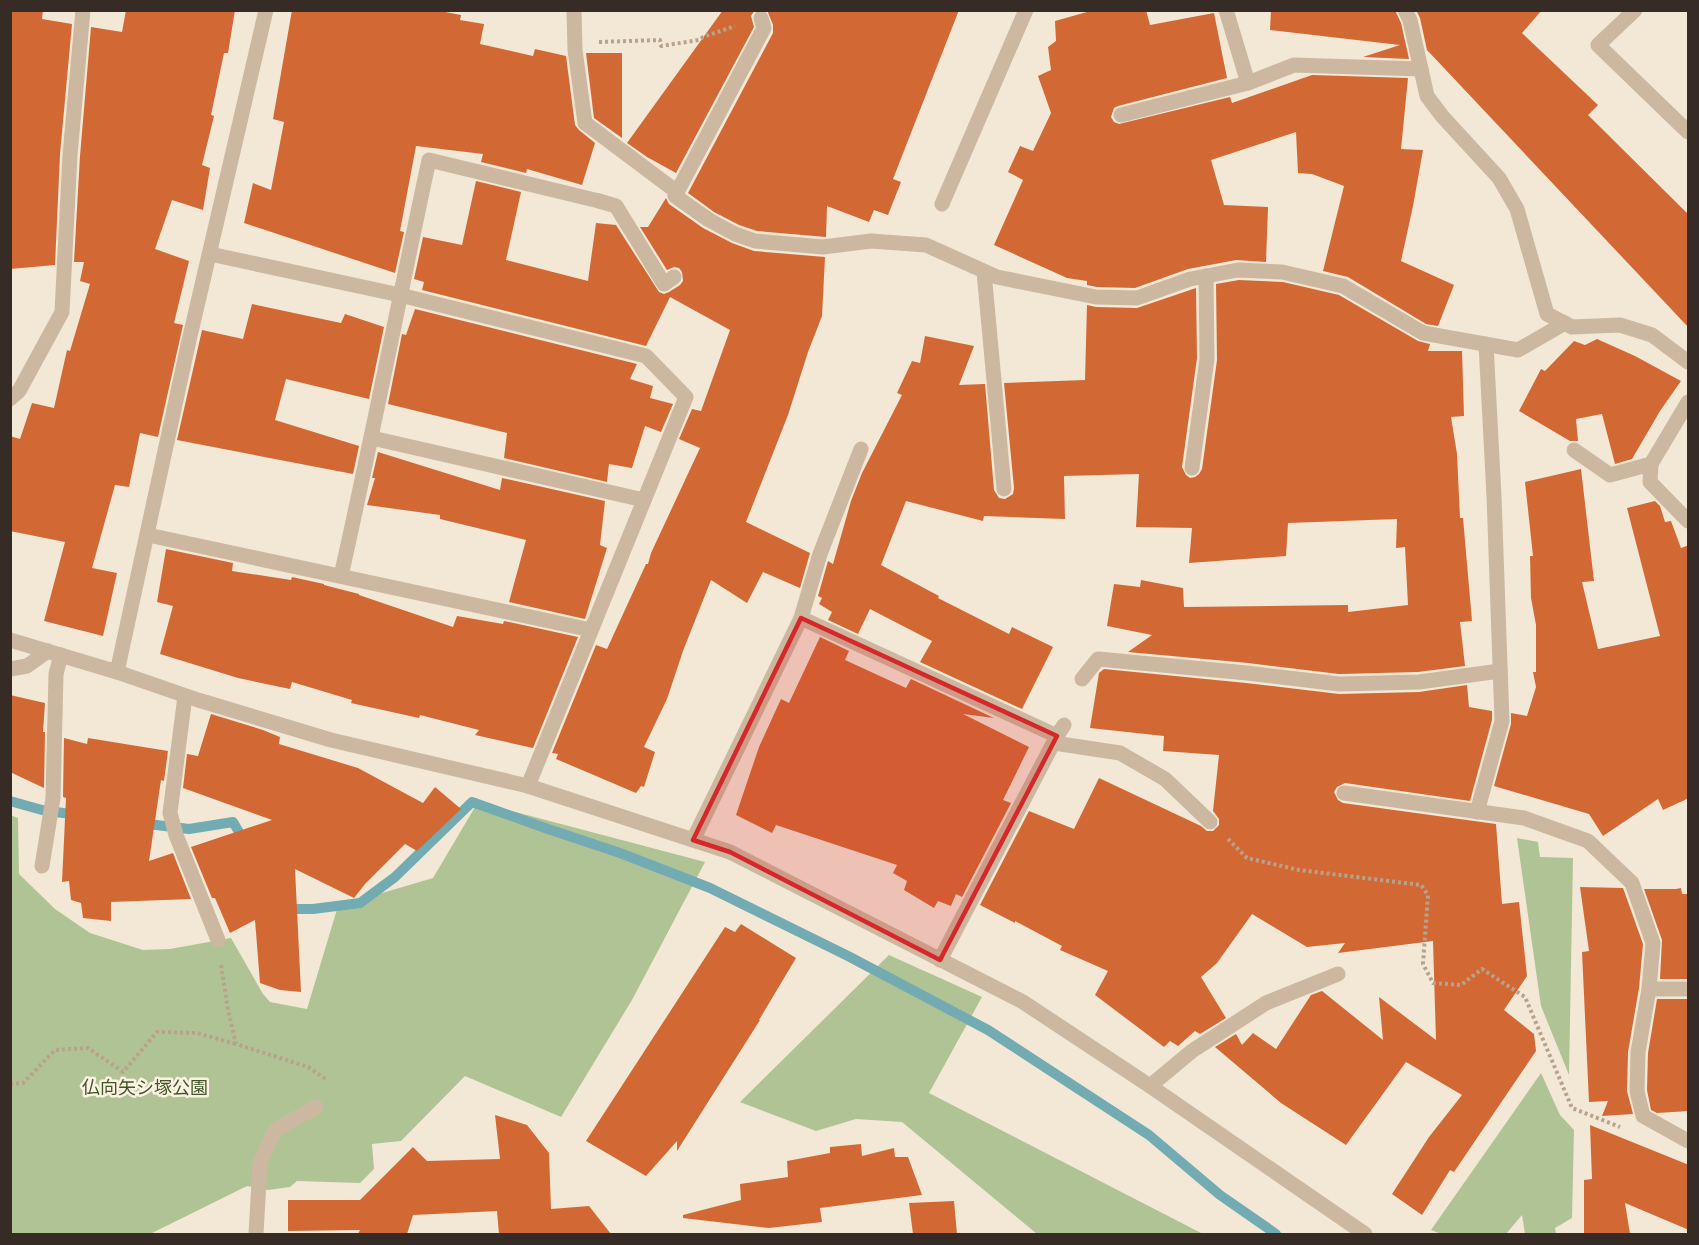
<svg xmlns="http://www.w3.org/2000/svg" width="1699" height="1245" font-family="'Archivo Narrow','Noto Sans JP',sans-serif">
<rect width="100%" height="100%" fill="#f3e8d6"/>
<!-- green -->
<g fill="#b0c395">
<polygon points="478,802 705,862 632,1000 561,1117 465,1076 401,1141 372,1144 374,1169 360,1183 297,1181 290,1187 268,1190 247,1186 150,1234 11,1234 10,815 18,818 19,874 55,909 90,933 143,950 170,949 231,938 263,994 270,1002 307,1009 338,906 433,878"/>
<polygon points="1517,838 1538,842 1540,857 1573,858 1569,1075 1541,1006"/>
<polygon points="889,955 982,997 929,1093 1203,1234 1037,1234 902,1122 856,1119 816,1131 740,1102"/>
<polygon points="1541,1073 1560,1115 1574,1130 1572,1218 1555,1228 1556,1234 1525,1234 1522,1215 1506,1234 1441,1234 1431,1230"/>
</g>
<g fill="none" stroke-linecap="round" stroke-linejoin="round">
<!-- stream -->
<g stroke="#73abb3" stroke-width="10">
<polyline points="10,801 42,810 77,815"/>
<polyline points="140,823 189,829 233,822 245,842"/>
<polyline points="285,909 313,909 360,903 395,877 472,802 548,829 620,853 710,888 848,956 988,1030 1149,1135 1220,1195 1276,1234"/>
</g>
</g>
<!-- building -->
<g fill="#d26935">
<polygon points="10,10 43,10 42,19 72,24 60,154 55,265 10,269"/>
<polygon points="126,10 235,10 228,53 224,53 211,115 214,116 202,165 210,168 203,210 172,200 155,249 189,261 174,323 183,325 158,437 140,433 129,487 115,485 92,568 117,573 103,636 44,621 65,542 10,531 10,436 20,439 32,403 54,408 67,350 70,351 90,284 80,281 84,262 74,262 80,156 91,27 122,32"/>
<polygon points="292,10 435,10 461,15 460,20 484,24 480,44 533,56 535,49 566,56 575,125 579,130 595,143 582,185 527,169 526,173 481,162 483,154 416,146 400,231 404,232 395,273 244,223 253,183 271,190 284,122 273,119"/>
<polygon points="723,10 755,10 751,16 754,27 676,173 647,157 627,143"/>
<polygon points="767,10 959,10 893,179 901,182 888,215 874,210 869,222 827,206 826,237 757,231 739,225 714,212 688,193 773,33 773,25"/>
<polygon points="1094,10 1146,10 1150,25 1214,13 1227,78 1118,106 1114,108 1111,117 1114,122 1119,124 1230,97 1232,103 1312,75 1408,78 1401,149 1423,150 1413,206 1401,261 1454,285 1438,326 1426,324 1348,277 1323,271 1344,186 1312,174 1298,173 1296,132 1211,160 1224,205 1268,207 1266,262 1236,260 1188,269 1135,288 1097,287 1087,285 1087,281 1067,278 994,245 1023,180 1008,172 1020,146 1033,151 1051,113 1038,76 1051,70 1048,47 1056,41 1055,21"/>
<polygon points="1271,10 1395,10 1401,23 1409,59 1363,57 1400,45 1270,30"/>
<polygon points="1416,10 1542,10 1522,33 1598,105 1588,115 1689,215 1689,328 1427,50 1420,18"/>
<polygon points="586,53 622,53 622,138 594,118"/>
<polygon points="476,181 521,192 506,260 588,281 596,223 616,225 659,292 664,294 669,292 680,285 683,281 682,272 679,268 674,267 667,270 640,227 648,227 666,198 669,204 703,228 732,243 754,251 825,257 822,316 808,352 788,415 746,522 810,553 800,588 763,572 747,603 711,580 683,651 667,699 644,747 655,752 644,787 641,786 636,793 556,759 558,754 552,753 596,645 607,649 646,564 648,564 651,553 700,448 679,439 692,409 701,411 730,330 670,297 646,346 422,290 424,282 414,279 423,237 462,245"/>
<polygon points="1239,280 1283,282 1339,295 1418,341 1430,344 1428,351 1462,351 1464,416 1451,417 1457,454 1460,518 1463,518 1472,621 1460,622 1465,666 1418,672 1339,674 1248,663 1128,652 1152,635 1107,626 1114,584 1140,587 1141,580 1183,588 1184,607 1348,605 1348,612 1408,605 1405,547 1396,548 1397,519 1288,523 1286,556 1189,563 1192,528 1136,527 1139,474 1064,476 1065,519 984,516 983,521 906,501 881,565 939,596 938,598 1009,634 1012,627 1053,647 1022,709 920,662 932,641 870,609 858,634 828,620 832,612 819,604 822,598 818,596 828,561 833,564 851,501 862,473 902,395 897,393 912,361 920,363 925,336 974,346 959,385 985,384 994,490 999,498 1005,499 1013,494 1014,488 1004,383 1085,380 1087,305 1096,307 1137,308 1196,288 1197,358 1182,467 1186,475 1190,478 1195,477 1199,474 1202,469 1217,360 1216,284"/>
<polygon points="252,304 341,323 345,314 384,327 369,399 286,379 275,420 359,446 353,474 177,440 202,330 243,339"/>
<polygon points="415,309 637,364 630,379 653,386 650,398 673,404 661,432 645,426 632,468 609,464 607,482 504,458 507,433 388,404 402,334 406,335"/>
<polygon points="1597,339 1635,356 1681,381 1660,411 1632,459 1615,464 1602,414 1576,419 1578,441 1570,441 1519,411 1541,369 1545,371 1574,341 1585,345"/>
<polygon points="378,452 500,490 502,478 605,501 600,545 607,548 585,619 509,602 526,540 440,519 440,515 367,505 375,478 372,478"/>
<polygon points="1581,469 1594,581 1582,582 1598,649 1660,636 1627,508 1655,501 1660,506 1665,522 1671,521 1681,548 1689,545 1689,798 1663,810 1658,799 1603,836 1589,814 1494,786 1511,724 1511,713 1527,716 1536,687 1533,672 1536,672 1536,625 1531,598 1530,556 1533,556 1525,482"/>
<polygon points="166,549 233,563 232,571 291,580 292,577 324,584 324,585 359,594 359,595 453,627 457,616 503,624 504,621 578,637 533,748 475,735 479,730 420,715 419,718 351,703 352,700 292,682 290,689 238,678 160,654 173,606 157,602"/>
<polygon points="820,637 849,651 845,660 906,688 911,679 994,718 963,714 1029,747 1003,800 1011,803 962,897 956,894 951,906 938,901 934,908 904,890 907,881 893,873 897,865 776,825 772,833 736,815 759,747 781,699 789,703"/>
<polygon points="1104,669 1246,683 1339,694 1419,692 1467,685 1469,707 1492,711 1492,720 1470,801 1345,783 1337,787 1334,792 1338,800 1343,803 1496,824 1502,904 1519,902 1527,976 1504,1010 1534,1034 1536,1051 1454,1172 1450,1170 1422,1215 1392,1194 1429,1137 1462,1095 1406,1062 1346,1145 1281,1103 1215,1047 1236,1034 1242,1045 1253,1033 1276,1049 1311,995 1322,991 1383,1040 1379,997 1436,1040 1433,941 1338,953 1345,943 1307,947 1252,914 1217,963 1201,977 1226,1018 1200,1034 1195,1031 1178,1046 1170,1041 1164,1047 1095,995 1108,971 1060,950 1062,946 1015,921 1015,923 980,905 1029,811 1074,829 1099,778 1201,826 1207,831 1213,831 1219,825 1219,819 1213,811 1219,755 1163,751 1164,736 1090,728 1099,673"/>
<polygon points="10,695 45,703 43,732 45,732 44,788 10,772"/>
<polygon points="211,714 263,730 280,737 279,744 358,768 423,803 435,787 461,809 417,851 405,844 365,884 354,898 295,869 301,992 280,990 260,983 255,920 230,933 215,898 212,898 191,847 272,820 183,788 187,754 198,756"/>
<polygon points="64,738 87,744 88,738 168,751 164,781 161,780 149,861 173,853 191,899 111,902 111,921 83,918 81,903 71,900 69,881 62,882 66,798 63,797"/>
<polygon points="1580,887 1623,888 1643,944 1639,988 1628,1052 1627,1091 1633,1114 1602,1116 1608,1101 1589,1102 1582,952 1589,951"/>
<polygon points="1681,888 1682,894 1689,894 1689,979 1660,979 1662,940 1644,889 1676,889"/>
<polygon points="741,924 796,958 759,1020 760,1020 677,1151 677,1141 646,1176 586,1141 725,927 735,932"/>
<polygon points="1657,999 1689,999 1689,1111 1657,1113 1651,1110 1647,1090 1648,1053"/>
<polygon points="495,1115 527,1125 549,1153 551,1209 589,1206 611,1234 499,1234 497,1211 413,1215 407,1234 358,1234 360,1230 288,1231 288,1200 360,1200 413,1147 427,1161 500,1159"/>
<polygon points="1590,1125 1689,1165 1689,1230 1625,1203 1630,1234 1584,1234 1584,1180 1592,1179"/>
<polygon points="861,1144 862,1156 894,1148 895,1157 908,1157 922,1195 820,1208 822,1222 769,1228 683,1218 683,1215 741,1200 740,1184 788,1177 787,1161 830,1153 830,1147"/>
<polygon points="954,1201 957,1234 913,1234 909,1203"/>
</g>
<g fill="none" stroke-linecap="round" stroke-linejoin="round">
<!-- path -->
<g stroke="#b8a28b" stroke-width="4" stroke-dasharray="3 3" stroke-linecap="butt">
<polyline points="599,42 660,40 661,46 699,40 703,37 735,26"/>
<polyline points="1228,839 1247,858 1299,870 1421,885 1428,895 1423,964 1433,983 1461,985 1482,969 1525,997 1572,1108 1620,1127"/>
<polyline points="221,965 228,1010 236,1044 308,1067 324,1078 324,1081"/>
<polyline points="10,1084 23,1083 55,1050 88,1048 123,1072 157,1032 197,1033 236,1044"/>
</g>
<!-- service -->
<g stroke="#ccb8a1" stroke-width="15">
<polyline points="574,10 575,50 585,123 677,192"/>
<polyline points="1226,10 1248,83"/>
<polyline points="1635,10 1598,45 1688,132"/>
<polyline points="761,18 764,28 675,196 709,220 735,234 755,241 823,247 871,241 926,245 997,277 1096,297 1137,298 1190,279 1238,270 1282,272 1343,286 1423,333 1518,350 1565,323"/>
<polyline points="599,201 616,206 664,284 674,277"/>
<polyline points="984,272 1004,489"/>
<polyline points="1574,450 1610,475 1651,464 1688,402"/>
<polyline points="1651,464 1650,482 1688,521"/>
<polyline points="1192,468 1207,359 1206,276"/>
<polyline points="801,618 820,554 861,449"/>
<polyline points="10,669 27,666 48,651"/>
<polyline points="1054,743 1120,753 1165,779 1210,822"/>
<polyline points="42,866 53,798 56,674 61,655"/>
</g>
<!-- minor -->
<g stroke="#ccb8a1" stroke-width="15">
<polyline points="1405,10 1410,20 1427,96 1442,116 1499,178 1517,209 1547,314 1572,327 1620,325 1652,335 1688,362"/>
<polyline points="1121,115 1248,83 1294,65 1421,69"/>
<polyline points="942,204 1026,10"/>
<polyline points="10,399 19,391 62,312 70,155 83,10"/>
<polyline points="372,438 644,500"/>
<polyline points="148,535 591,630"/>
<path d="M 341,576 C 372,438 399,299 429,160 L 599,201"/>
<polyline points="10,640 117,672 198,700 331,740 528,786 686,397 646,356 400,295 210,254"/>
<polyline points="117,672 188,345 266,10"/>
<polyline points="1082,679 1098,659 1247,673 1339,684 1419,682 1500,671"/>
<polyline points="185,696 170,813 176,835 218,940"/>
<polyline points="1344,793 1524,818 1588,841 1632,883 1653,943 1649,989 1638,1052 1637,1091 1643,1116 1688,1141"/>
<polyline points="1477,812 1502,721 1494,496 1486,344"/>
<polyline points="693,840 801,618 1057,736"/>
<polyline points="940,960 1057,736 1064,725"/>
<polyline points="1649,989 1688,989"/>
<polyline points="1150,1086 1192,1051 1266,1003 1338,974"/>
<polyline points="256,1234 260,1163 275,1130 316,1107"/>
</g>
<!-- tertiary -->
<polyline stroke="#ccb8a1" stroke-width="15" points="528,786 730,852 1023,1002 1150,1086 1365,1234"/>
</g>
<!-- marked area -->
<path fill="#d62828" fill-opacity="0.2" stroke="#d62828" stroke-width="4.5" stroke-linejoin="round" d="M 801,618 L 1057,736 L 940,960 L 730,852 L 693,840 Z"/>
<g text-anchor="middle" stroke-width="5" stroke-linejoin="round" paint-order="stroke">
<!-- park labels -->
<g font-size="18" fill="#415626" stroke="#fbf2e3">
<text x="145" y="1094">仏向矢シ塚公園</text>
</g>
</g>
<!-- border -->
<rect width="1699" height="1245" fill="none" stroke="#362b25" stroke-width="24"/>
</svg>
